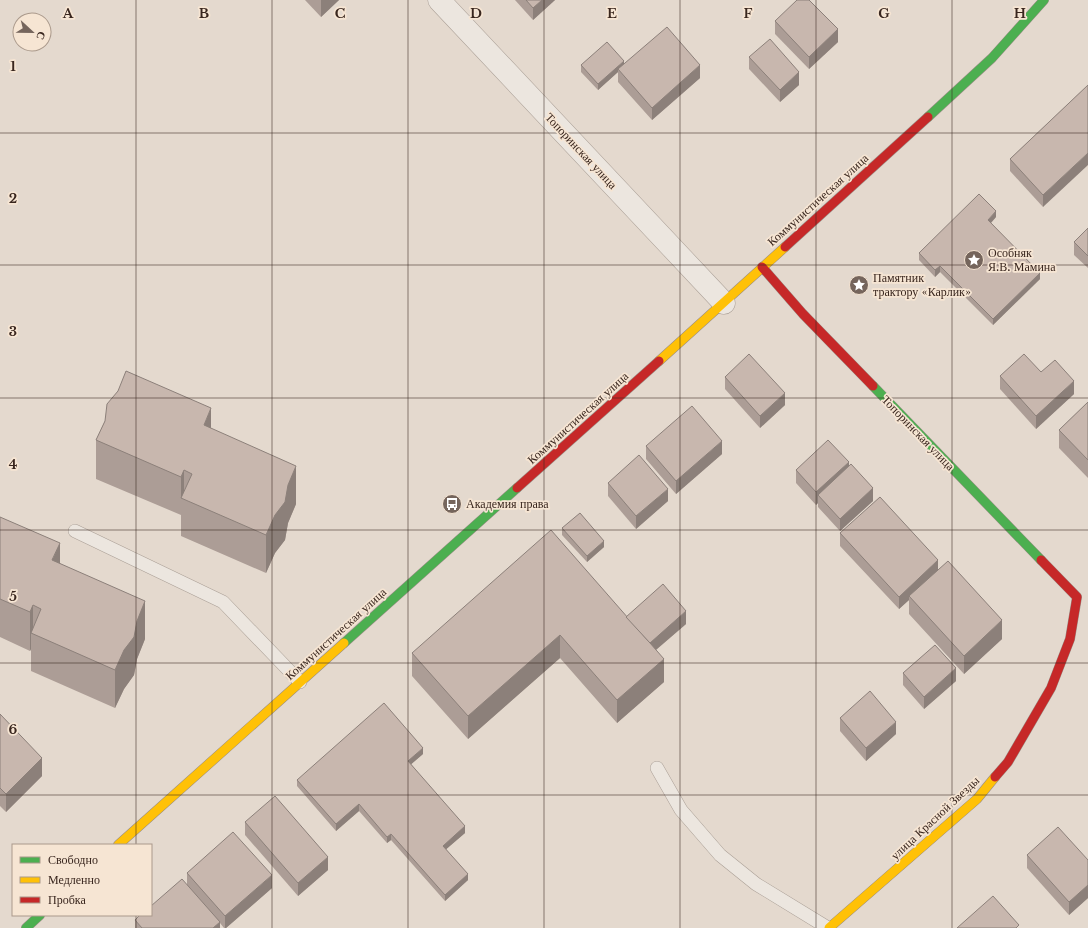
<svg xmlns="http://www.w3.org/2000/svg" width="1088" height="928" font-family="'Libre Baskerville',serif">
<rect width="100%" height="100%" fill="#e4d9ce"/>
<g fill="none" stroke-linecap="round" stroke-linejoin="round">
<defs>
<g id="lane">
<polyline points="75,531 223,602 300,682"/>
<polyline points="657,768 681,810 720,855 756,884 828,928"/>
</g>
<polyline id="street" points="439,0 724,303"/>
<g id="fast">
<polyline points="928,117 992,58 1044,0"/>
<polyline points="873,386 1041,560"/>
<polyline points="344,643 517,488"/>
<polyline points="26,928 40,915"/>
</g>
<g id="slow">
<polyline points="659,361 785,247"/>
<polyline points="118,845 344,643"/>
<polyline points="829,928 977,799 995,777"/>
</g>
<g id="jam">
<polyline points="785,247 928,117"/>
<polyline points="762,267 803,314 873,386"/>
<polyline points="517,488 659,361"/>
<polyline points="995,777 1008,762 1051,688 1070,639 1077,597 1041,560"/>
</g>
</defs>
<!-- lane casing -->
<use href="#lane" stroke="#aa9f96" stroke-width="14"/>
<!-- street casing -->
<use href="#street" stroke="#aa9f96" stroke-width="23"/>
<!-- fast casing -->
<use href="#fast" stroke="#998e86" stroke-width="10"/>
<!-- slow casing -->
<use href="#slow" stroke="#998e86" stroke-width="10"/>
<!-- jam casing -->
<use href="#jam" stroke="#998e86" stroke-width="10"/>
<!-- lane -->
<use href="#lane" stroke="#ece6df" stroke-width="13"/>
<!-- street -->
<use href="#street" stroke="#ece6df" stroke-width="22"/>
<!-- fast -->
<use href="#fast" stroke="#4caf50" stroke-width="9"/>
<!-- slow -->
<use href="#slow" stroke="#ffc107" stroke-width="9"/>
<!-- jam -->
<use href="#jam" stroke="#c62828" stroke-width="9"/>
</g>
<!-- wall -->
<g fill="#ac9d96">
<polygon points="305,0 339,0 321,17"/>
<polygon points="515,0 555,0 533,20"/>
<polygon points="775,21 838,42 809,69 775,34"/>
<polygon points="749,57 799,85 780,102 749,69"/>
<polygon points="581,65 624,65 700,78 652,120 618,82 618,72 598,90 581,72"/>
<polygon points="1088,85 1043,207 1010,171 1010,159"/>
<polygon points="996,217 991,223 1040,279 993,325 940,272 935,277 919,260 919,253"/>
<polygon points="1088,228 1088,268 1074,255 1074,242"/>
<polygon points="1041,372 1074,394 1036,429 1000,389 1000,376"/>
<polygon points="725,377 785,405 760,428 725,389"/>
<polygon points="1088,402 1088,478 1059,448 1059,430"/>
<polygon points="105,421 211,428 296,504 288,523 285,540 275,553 266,573 181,536 181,514 181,515 96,479 96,440"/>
<polygon points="646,446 722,454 676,494 646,459"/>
<polygon points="849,466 873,501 840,531 818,507 818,503 816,505 796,483 796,470"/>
<polygon points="608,483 668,501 636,529 608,496"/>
<polygon points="0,517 60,563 145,639 137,659 134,675 124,689 115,708 31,671 31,649 30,651 0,637"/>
<polygon points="562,528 604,547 587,562 562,535"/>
<polygon points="840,533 938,569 1002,639 964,674 909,614 909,600 899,609 840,546"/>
<polygon points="626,617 686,624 656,650 664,682 617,723 560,658 468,739 412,676 412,653"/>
<polygon points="903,673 956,681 924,709 903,685"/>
<polygon points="0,714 42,776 6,812 0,806"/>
<polygon points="840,718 896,734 866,761 840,731"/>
<polygon points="423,754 411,764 465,833 446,849 468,880 445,901 391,840 387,843 359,811 336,831 297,786 297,780"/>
<polygon points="245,822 328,870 298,896 245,835"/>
<polygon points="1027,855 1088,860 1088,898 1069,915 1027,868"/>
<polygon points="187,873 272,888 226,928 224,928 220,923 220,928 135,928 135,920 187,885"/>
</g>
<!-- shaded-wall -->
<g fill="#8c807a">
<polygon points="321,0 339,0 321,17"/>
<polygon points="542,0 555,0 533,20 533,8"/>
<polygon points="838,29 838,42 809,69 809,57"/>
<polygon points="624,61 624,68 618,69 618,72 598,90 598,84"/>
<polygon points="700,65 700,78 652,120 652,108"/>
<polygon points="799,72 799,85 780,102 780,90"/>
<polygon points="1088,153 1088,165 1043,207 1043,195"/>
<polygon points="996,211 996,217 988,226 988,220"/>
<polygon points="940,266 940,272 935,277 935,270"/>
<polygon points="1040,273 1040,279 993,325 993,319"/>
<polygon points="1074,381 1074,394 1036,429 1036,416"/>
<polygon points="785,393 785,405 760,428 760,416"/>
<polygon points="211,408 211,446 204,425"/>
<polygon points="722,441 722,454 676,494 676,481"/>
<polygon points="849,462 849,474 818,495 818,503 816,505 816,492"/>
<polygon points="296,466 296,504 288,523 285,540 275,553 266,573 266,535"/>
<polygon points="184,470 184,499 181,498 181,515 181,477"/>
<polygon points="873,488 873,501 840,531 840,519"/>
<polygon points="668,489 668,501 636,529 636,516"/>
<polygon points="604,541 604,547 587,562 587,556"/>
<polygon points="60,543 60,581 52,560"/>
<polygon points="938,560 938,573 909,596 909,600 899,609 899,597"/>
<polygon points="145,601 145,639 137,659 134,675 124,689 115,708 115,670"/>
<polygon points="33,605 33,634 31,633 31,649 30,651 30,612"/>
<polygon points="686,611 686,624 644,660 644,648"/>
<polygon points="1002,620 1002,639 964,674 964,656"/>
<polygon points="560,635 560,658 468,739 468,716"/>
<polygon points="664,659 664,682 617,723 617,700"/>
<polygon points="956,668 956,681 924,709 924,697"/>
<polygon points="896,722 896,734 866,761 866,748"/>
<polygon points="423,748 423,754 408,767 408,761"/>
<polygon points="42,758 42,776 6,812 6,794"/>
<polygon points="359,804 359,811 336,831 336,824"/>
<polygon points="465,826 465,833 443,852 443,846"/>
<polygon points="391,834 391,840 387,843 387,837"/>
<polygon points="328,857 328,870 298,896 298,883"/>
<polygon points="468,874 468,880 445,901 445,895"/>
<polygon points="272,875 272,888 226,928 225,928 225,916"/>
<polygon points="1088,885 1088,898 1069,915 1069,902"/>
<polygon points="220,922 220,928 213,928"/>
</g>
<!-- building -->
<g fill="#c8b7ae" stroke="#8c807a">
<polygon points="526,0 542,0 533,8"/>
<polygon points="797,0 809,0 838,29 809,57 775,21"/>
<polygon points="667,27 700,65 652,108 618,69"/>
<polygon points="770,39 799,72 780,90 749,57"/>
<polygon points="607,42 624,61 598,84 581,65"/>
<polygon points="1088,85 1088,153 1043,195 1010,159"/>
<polygon points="979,194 996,211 988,220 1040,273 993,319 940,266 935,270 919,253"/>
<polygon points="1088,228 1088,256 1074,242"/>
<polygon points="749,354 785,393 760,416 725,377"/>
<polygon points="1024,354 1041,372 1055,360 1074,381 1036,416 1000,376"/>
<polygon points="126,371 211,408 204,425 296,466 288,485 285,502 275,515 266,535 181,498 192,474 184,470 181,477 96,440 105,421 107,404 118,391"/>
<polygon points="1088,402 1088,460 1059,430"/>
<polygon points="692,406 722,441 676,481 646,446"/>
<polygon points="828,440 849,462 816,492 796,470"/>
<polygon points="639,455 668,489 636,516 608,483"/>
<polygon points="851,464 873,488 840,519 818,495"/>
<polygon points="880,497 938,560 899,597 840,533"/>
<polygon points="580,513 604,541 587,556 562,528"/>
<polygon points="0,517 60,543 52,560 145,601 137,621 134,637 124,650 115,670 31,633 41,609 33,605 30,612 0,599"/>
<polygon points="551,530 664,659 617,700 560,635 468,716 412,653"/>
<polygon points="948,561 1002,620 964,656 909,596"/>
<polygon points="663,584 686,611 650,643 626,617"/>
<polygon points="935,645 956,668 924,697 903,673"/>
<polygon points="870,691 896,722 866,748 840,718"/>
<polygon points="384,703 423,748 408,761 465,826 443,846 468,874 445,895 391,834 387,837 359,804 336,824 297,780"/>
<polygon points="0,714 42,758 6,794 0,788"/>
<polygon points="275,796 328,857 298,883 245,822"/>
<polygon points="1058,827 1088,860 1088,885 1069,902 1027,855"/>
<polygon points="233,832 272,875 225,916 187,873"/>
<polygon points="182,879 220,922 213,928 142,928 135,920 140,915 151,915 151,906"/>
<polygon points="993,896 1019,925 1016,928 957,928"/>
</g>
<!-- grid -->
<path fill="none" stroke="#39261e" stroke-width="1" stroke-opacity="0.55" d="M 136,0 L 136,845M 272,0 L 272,928M 408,0 L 408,928M 544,0 L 544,928M 680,0 L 680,928M 816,0 L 816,928M 952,0 L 952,928M 0,133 L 1088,133M 0,265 L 1088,265M 0,398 L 1088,398M 0,530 L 1088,530M 0,663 L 1088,663M 0,795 L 1088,795M 136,915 L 136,928"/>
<!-- icons -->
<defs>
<symbol id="sight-disc" viewBox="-11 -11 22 22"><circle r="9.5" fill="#75655c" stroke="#f6e5d3"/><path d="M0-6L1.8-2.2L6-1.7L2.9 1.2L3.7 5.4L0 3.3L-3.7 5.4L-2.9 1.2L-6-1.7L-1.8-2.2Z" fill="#fff"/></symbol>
<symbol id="bus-disc" viewBox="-11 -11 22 22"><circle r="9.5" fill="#75655c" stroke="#f6e5d3"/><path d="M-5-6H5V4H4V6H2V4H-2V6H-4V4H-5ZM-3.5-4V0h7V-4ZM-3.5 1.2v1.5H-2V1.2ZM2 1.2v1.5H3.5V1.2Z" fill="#fff"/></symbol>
</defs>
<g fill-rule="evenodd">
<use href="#sight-disc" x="963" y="249" width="22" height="22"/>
<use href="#sight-disc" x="848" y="274" width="22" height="22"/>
<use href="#bus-disc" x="441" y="493" width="22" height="22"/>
</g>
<g text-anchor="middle" stroke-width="3.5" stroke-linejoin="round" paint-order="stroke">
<!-- street labels -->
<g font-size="12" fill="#39261e" stroke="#f6e5d3">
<text transform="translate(581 151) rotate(47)" y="4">Топоринская улица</text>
<text transform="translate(818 200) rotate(-42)" y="4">Коммунистическая улица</text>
<text transform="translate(578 418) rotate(-42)" y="4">Коммунистическая улица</text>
<text transform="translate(918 433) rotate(46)" y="4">Топоринская улица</text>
<text transform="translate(336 634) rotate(-42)" y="4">Коммунистическая улица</text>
<text transform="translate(935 818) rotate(-43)" y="4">улица Красной Звезды</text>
</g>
<!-- poi labels -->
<g font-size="12" fill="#39261e" stroke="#f6e5d3" text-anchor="start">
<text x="988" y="257">Особняк<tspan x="988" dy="14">Я.В. Мамина</tspan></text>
<text x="873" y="282">Памятник<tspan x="873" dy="14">трактору «Карлик»</tspan></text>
<text x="466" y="508">Академия права</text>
</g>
</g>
<g font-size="13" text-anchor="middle" font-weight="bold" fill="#39261e" stroke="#f6e5d3" stroke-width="3.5" stroke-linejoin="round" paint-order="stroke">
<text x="68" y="18">A</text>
<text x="204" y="18">B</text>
<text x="340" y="18">C</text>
<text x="476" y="18">D</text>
<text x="612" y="18">E</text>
<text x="748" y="18">F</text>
<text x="884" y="18">G</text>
<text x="1020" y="18">H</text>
<text x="13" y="71">1</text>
<text x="13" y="203">2</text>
<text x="13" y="336">3</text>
<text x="13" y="469">4</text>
<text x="13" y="601">5</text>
<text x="13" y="734">6</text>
</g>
<!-- legend -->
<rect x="12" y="844" width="140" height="72" fill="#f6e5d3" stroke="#aa998b"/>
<rect x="20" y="857" width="20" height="6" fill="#4caf50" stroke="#aa998b"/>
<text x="48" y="864" font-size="12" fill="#39261e">Свободно</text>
<rect x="20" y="877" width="20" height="6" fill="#ffc107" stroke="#aa998b"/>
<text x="48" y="884" font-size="12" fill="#39261e">Медленно</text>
<rect x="20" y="897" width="20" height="6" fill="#c62828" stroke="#aa998b"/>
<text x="48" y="904" font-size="12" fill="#39261e">Пробка</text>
<!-- north arrow -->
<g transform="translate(32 32) rotate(112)"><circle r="19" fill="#f6e5d3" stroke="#aa998b"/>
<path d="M0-3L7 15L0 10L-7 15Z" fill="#75655c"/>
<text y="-6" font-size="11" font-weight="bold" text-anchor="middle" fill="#39261e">С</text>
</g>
</svg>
